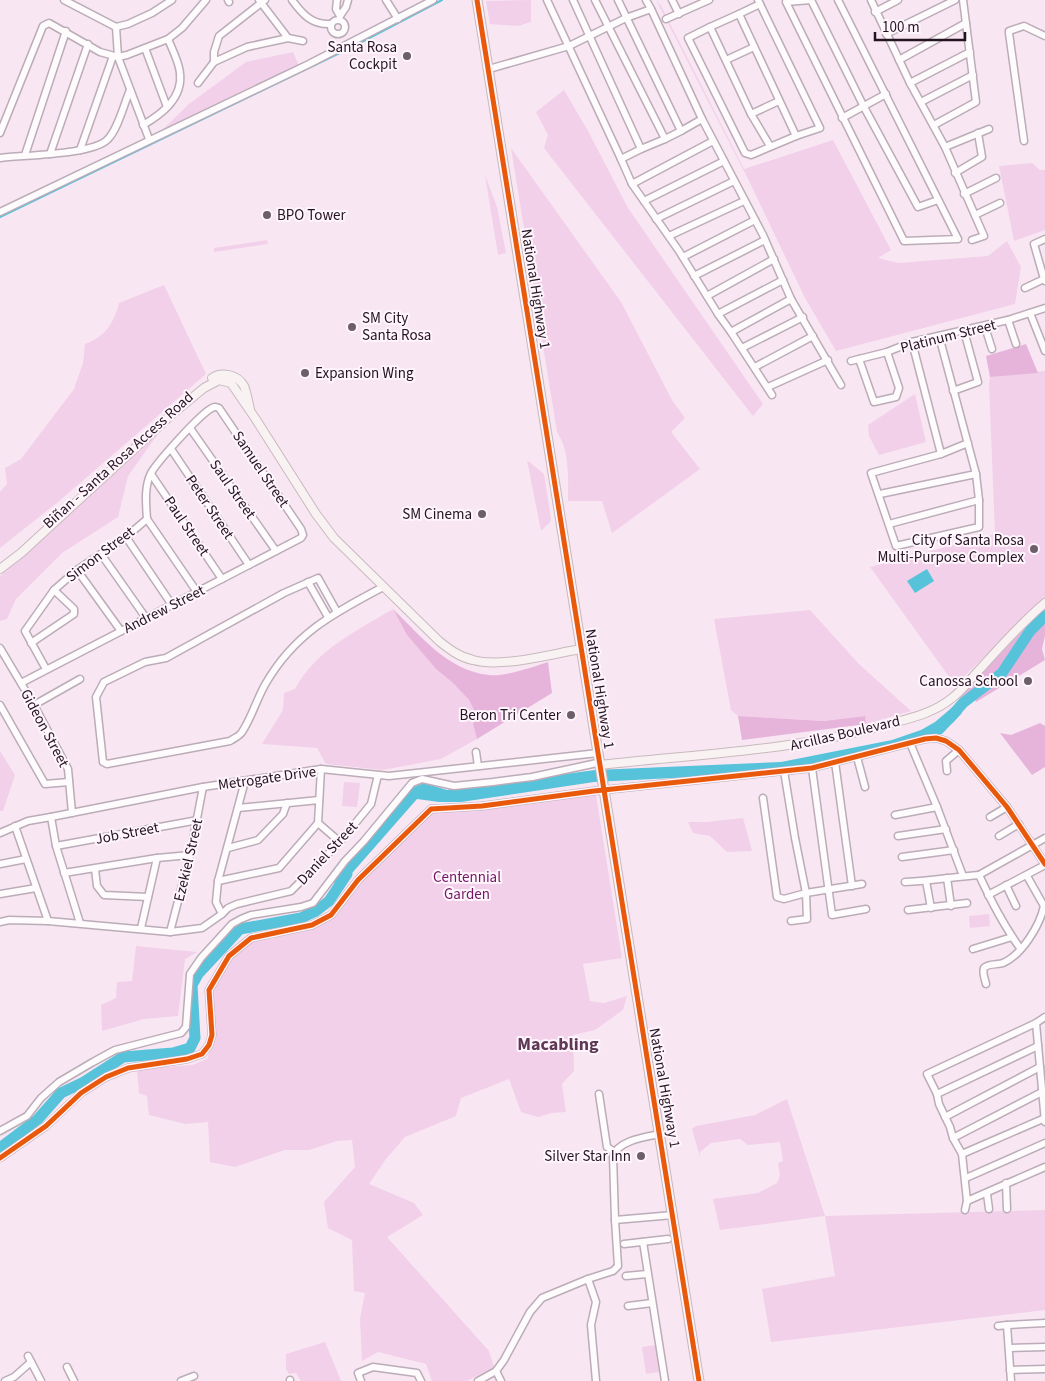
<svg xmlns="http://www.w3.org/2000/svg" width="1045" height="1381" font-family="'Source Sans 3',sans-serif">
<rect width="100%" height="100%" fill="#f8e7f3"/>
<!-- green -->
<g fill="#f2d0ea">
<polygon points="531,0 531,22 518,26 490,24 486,1"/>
<polygon points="656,0 661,6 744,169 833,140 891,250 878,258 898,263 988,256 1007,241 1021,267 1015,304 836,351 805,298 749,181"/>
<polygon points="293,52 299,66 159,133 189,104 246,62"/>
<polygon points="564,90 588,131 628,208 763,404 753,416 544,148 548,135 536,112"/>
<path d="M 511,148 L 621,302 L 672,400 L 685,418 L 671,432 L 700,469 L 612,533 L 602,501 L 568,501 C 568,479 570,451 557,432 Z"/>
<polygon points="1032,163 1040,170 1045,170 1045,230 1014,241 999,166"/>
<polygon points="485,175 497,207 506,253 498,255"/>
<polygon points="267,240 268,244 214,252 214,248"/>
<path d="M 164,285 L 206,374 L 58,502 L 0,548 L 0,492 L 7,484 L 5,468 L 21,459 L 74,389 L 83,363 L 85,344 C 105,337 114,323 119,303 Z"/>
<polygon points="1045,371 1045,599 955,685 870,567 995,534 989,384 990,377"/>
<polygon points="915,394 926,442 879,455 869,436 868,425"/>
<polygon points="160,431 128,476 118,517 62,553 16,599 7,619 0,621 0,576"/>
<polygon points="527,460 544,474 551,519 550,522 541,531"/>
<path d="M 393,609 L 407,635 L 436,669 L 453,683 L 469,700 L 477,716 L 473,724 L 477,739 L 441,759 L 383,770 L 326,764 L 317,748 L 262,744 L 283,710 L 284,693 L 295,689 C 316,650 356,631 393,609 Z"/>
<polygon points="810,610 859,664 911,711 866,724 864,716 824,721 738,716 731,710 714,619"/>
<polygon points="0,751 15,775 3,811 0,811"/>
<polygon points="344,782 360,783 357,807 342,806"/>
<polygon points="596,795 622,958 583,964 590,1001 604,1003 627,996 623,1010 595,1030 573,1035 574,1071 562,1084 566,1112 552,1113 538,1117 521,1112 509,1079 461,1098 456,1116 405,1137 386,1159 369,1184 414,1203 423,1215 387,1237 489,1351 494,1367 467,1381 432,1381 426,1364 378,1352 362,1361 360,1319 365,1293 354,1291 352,1240 328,1228 324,1202 355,1167 352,1140 337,1141 309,1150 285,1150 235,1167 210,1162 208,1122 185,1124 149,1115 147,1096 139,1093 137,1069 192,1065 207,1059 215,1035 211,992 231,957 255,940 271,939 313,926 332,916 357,878 429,812"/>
<polygon points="743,818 752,851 727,852 710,836 693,833 688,822 707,822"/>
<polygon points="989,914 990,926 970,928 969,916"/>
<polygon points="136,946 197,952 185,959 178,1016 144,1019 102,1031 101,1005 116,998 117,982 132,981"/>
<polygon points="787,1099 825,1216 1045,1210 1045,1310 771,1342 762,1289 835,1276 825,1216 720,1230 713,1199 758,1193 777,1183 780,1176 778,1163 783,1161 780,1142 748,1145 740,1139 711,1143 700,1152 700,1157 692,1129 696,1126 755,1115"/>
<polygon points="325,1342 341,1381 301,1381 296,1373 289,1374 286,1369 286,1354"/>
<polygon points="656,1345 659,1372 646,1374 642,1347"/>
</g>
<!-- forest -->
<g fill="#e6b4db">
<polygon points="1026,344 1038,373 990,377 986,356"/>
<polygon points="1045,607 1045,636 1042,649 1045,660 976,702 974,696 963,703 959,697"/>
<path d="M 393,609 C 421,636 448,671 489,675 C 504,677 533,667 548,662 L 552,693 L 477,739 L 473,724 L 477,716 L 469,700 L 453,683 L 436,669 L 407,635 Z"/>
<polygon points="738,716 824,721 865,716 866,724 742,740"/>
<polygon points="1040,723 1045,726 1045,767 1032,775 1000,733 1011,735"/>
</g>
<!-- water -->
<g fill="#56c3da">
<polygon points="927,569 934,581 915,593 907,581"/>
<polygon points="955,705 962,713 942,734 817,765 751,774 594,782 461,802 439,802 417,799 339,888 333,881 411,788 424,783 447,790 595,770 781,762 892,740 921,730 935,722"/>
</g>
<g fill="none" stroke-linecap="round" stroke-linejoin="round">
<!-- stream -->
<polyline stroke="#56c3da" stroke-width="2" points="0,217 352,47 442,0"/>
<!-- river -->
<g stroke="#56c3da" stroke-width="11">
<polyline points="949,719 963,703 1002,673 1030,631 1045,616"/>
<polyline points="0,1148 38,1119 61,1093 84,1082 123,1057 173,1053 190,1048 195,1038 192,985 198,974 240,929 301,918 316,911 329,901 347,874"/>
</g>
<defs>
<g id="minor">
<polyline points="64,0 116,27 128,24 152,13 172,0"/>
<polyline points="228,0 229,2"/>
<polyline points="259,0 288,38"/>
<path d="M 292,0 C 303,15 312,25 331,24"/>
<polyline points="337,0 336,9 340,16 346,7 348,0"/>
<polyline points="386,0 398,19"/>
<polyline points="547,0 621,159 641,149"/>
<polyline points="573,0 641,149 665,139"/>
<polyline points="595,0 665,139 681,131"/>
<polyline points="618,0 681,131 702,119 651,9"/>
<polyline points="672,0 679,14"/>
<polyline points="758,0 820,128 796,136 751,155 745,153 688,38 710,27 751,114 770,146"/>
<polyline points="838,0 958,239 904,241 786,2 811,0 864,107 918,207 938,200"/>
<polyline points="871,0 910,83 945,147 984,236 972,240"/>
<polyline points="760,4 739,14 796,136"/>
<polyline points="875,12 898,0"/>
<polyline points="666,19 709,0"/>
<circle cx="338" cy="27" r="7"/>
<polyline points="116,27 118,57 149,139"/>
<polyline points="710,27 739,14"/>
<polyline points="886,34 955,0"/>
<polyline points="145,48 167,107"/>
<polyline points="726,60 754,47"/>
<polyline points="899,60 966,23"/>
<polyline points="214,62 214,52 219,36 265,0"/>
<polyline points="489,69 569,46 626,18 651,9 646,0"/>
<polyline points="198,83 214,62 247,47 288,38 303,41"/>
<polyline points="910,83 970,52"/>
<polyline points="921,102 973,75"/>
<polyline points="751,114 779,101"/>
<polyline points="842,118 886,94"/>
<polyline points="702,119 763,235 791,299 841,385"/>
<path d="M 143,125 C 162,114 183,98 180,73 C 179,62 172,49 168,39"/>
<polyline points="934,125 976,102 963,0"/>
<polyline points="0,133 43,26 49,23 100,52 118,57 127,55 168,39 182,28 206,0"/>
<polyline points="1024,141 1009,33 1009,31 1024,26 1045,36"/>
<polyline points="945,147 989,129"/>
<polyline points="80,150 113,56"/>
<polyline points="50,154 88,44"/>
<polyline points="25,155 66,31"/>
<path d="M 0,158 C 23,155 94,155 108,139 C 118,129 124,104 130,90"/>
<polyline points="621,159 632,184 679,251 718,314 731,332 772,395"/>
<polyline points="955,173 982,157 978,133"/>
<polyline points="632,184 713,141"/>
<polyline points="964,194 996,178"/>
<polyline points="644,201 724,161"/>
<polyline points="0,212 309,64 433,0"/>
<polyline points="975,215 1000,203"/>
<polyline points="656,219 734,181"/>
<polyline points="669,236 744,201"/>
<polyline points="683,257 755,220"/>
<polyline points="694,276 765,240"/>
<polyline points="1044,279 1034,244 1045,239"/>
<polyline points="1025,288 1044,279 1045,281"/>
<polyline points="707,296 774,259"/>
<polyline points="1030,313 1045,351"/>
<polyline points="718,314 783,280"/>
<polyline points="1008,320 1016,344"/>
<polyline points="985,327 992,349"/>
<polyline points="731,332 791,299"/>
<polyline points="939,336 976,474 979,500 979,527 896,546 871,473 941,454 968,443"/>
<polyline points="912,342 941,454"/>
<polyline points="742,348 803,317"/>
<polyline points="859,359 874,402 896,397 899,388 887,352"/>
<polyline points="851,361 887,352 912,342 1008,320 1045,308"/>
<polyline points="755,367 813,336"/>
<polyline points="768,387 828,360"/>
<polyline points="953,391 978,382 964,331"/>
<polyline points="190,428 276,551"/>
<polyline points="171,449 249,565"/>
<polyline points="151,474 222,579"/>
<polyline points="880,494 976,474"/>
<polyline points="147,519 197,592"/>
<polyline points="889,524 979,500"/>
<polyline points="126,537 172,605"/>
<polyline points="101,554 146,618"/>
<polyline points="77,570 121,631"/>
<polyline points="308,582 328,617"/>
<path d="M 337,612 L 318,578 L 284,593 L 166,658 L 145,662 L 104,682 L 96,697 L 103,762 L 107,764 L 230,741 C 234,738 240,736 242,732 C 252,717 257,698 266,683 C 295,633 334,613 383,587"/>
<polyline points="31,643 74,614 74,609 54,590"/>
<polyline points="0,648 34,705 68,769 72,813"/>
<path d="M 21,683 L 301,538 L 303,535 L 301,529 L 219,408 C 216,407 215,406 212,408 C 200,414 158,461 151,473 C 144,487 146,504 147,519 L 126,537 L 77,570 L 54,590 L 25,631 L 46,669"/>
<polyline points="0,705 45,784 69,782"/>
<polyline points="34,705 80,679"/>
<polyline points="910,743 937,807 963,876"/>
<polyline points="476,752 478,766"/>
<polyline points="857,757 865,787"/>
<polyline points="835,762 852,886"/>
<polyline points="812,768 832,915 866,909"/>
<polyline points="321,769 318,823 340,842"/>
<polyline points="784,771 795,838 806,893 807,919 791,921"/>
<polyline points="947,771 946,761 959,750"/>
<polyline points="763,798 777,897 784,899 806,893 862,884"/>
<polyline points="238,808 319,800"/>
<polyline points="895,815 937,807"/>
<polyline points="51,817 56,846 80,923"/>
<polyline points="990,817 1007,807"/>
<polyline points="15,826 48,921"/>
<polyline points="0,833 28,821 51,817 203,787 321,769 389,776 598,753"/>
<polyline points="898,836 946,829"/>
<polyline points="999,836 1019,824"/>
<polyline points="56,846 198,820"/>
<polyline points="228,848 258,840 283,814 287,803"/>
<polyline points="902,857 954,850"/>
<polyline points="0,864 26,859"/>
<polyline points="95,869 97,886 104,895 148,897"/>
<polyline points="64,873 157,858 190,855"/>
<polyline points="947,878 951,906"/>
<polyline points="218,881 279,868 318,823"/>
<polyline points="926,881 931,908"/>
<path d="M 905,882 C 930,881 954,877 979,875"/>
<polyline points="1006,885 1016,906"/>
<polyline points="0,894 36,888"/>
<polyline points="988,895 1045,865"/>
<polyline points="908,910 967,903"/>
<polyline points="222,914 228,908 237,904 291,891 340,842 371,804 378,775"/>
<polyline points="0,922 9,920 48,921 170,932 202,928 222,914 216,902 218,881 245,781"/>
<polyline points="141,928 157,858"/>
<polyline points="170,932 190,855 203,787"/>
<path d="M 1020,948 C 1004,926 991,901 979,875 L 1045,838"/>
<polyline points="973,949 1012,937"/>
<path d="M 986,984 C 985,979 982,973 984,968 C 988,963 998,965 1003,963 C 1022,955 1040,925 1044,906 L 1027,876"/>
<polyline points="1045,1017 1036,1023 927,1074 937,1094 939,1104 950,1127 953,1138 962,1154 967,1201 1045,1167"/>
<polyline points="1036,1023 1045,1122"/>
<polyline points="599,1094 607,1147 615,1152"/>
<polyline points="937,1094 1038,1046"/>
<polyline points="945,1117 1040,1067"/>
<polyline points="0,1131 27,1116 41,1098 59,1082 93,1062 115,1050 181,1033 186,1027 190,974 201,958 232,924 241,919 251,915 301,907 313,903 345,861 364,841 412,783 422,779 454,786 493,782 532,777 597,763 600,765"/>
<polyline points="953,1138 1042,1092"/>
<polyline points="962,1154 1045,1118"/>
<polyline points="0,1158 46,1126 81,1093 106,1077 128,1068 187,1059 202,1054 209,1045 212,1035 209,990 229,956 251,938 312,925 331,915 358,880 431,809 482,806 594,791 812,768 925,739 936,738 946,741 959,750 1007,807 1045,864"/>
<polyline points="966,1178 1045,1143"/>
<polyline points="1006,1183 1007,1209"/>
<polyline points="987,1194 989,1209"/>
<polyline points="965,1210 967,1201"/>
<polyline points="615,1220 673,1215"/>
<polyline points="643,1242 665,1381"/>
<polyline points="624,1244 668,1239"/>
<polyline points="626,1276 647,1274"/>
<polyline points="588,1279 596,1302 591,1325 596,1381"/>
<polyline points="628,1306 652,1303"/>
<polyline points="1007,1325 1045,1323"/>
<polyline points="998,1326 1007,1325 1011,1381"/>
<polyline points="1009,1348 1045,1347"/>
<polyline points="28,1356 41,1381"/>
<polyline points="67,1367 74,1381"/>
<polyline points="1010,1370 1045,1369"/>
<polyline points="496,1371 501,1381"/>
<polyline points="290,1380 290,1381"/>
<polyline points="5,1381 14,1377 31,1362"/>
<polyline points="181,1381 194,1376"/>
<polyline points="361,1381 358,1373 373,1367 417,1373 421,1381"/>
<path d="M 478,1381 L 496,1371 L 504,1360 L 530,1312 L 542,1298 L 588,1279 L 613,1271 L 618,1266 L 615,1220 L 613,1156 C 619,1140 646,1137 660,1134"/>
</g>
<g id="major">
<path d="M 212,378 C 222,371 238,375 244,386 C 247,393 248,402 250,409"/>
<path d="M 0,569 L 21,553 L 171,415 L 204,388 L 219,380 L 231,383 L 255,418 L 316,514 L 334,538 L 439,641 C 449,649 459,657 473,660 C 502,668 551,654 581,649"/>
<path d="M 600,765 C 697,754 795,751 889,724 C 911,718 934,713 952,698 C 963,690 971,678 981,668 C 1001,646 1022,622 1045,603"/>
</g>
<polyline id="highway" points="477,0 699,1381"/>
</defs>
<!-- minor casing -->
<use href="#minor" stroke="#bbacb7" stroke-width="9"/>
<!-- major casing -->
<use href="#major" stroke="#c8b9bd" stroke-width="10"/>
<!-- highway casing -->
<use href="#highway" stroke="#c8b9bd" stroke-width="11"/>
<!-- minor -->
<use href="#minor" stroke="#fefbfd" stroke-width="6"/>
<!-- major -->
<use href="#major" stroke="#f9f2f3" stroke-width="8"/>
<!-- highway -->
<use href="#highway" stroke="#f5ecec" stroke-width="9"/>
<defs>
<g id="cycleway">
<polyline points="477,0 699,1381"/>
<polyline points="0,1158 46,1126 81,1093 106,1077 128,1068 187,1059 202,1054 209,1045 212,1035 209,990 229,956 251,938 312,925 331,915 358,880 431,809 482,806 594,791 812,768 925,739 936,738 946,741 959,750 1007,807 1045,864"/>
</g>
</defs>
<!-- cycleway casing -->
<use href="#cycleway" stroke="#fff5fc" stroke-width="8"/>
<!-- cycleway -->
<use href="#cycleway" stroke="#e8590c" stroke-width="5"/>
</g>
<!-- markers -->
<g fill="#6e5e6a" stroke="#fff5fc" stroke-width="2">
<circle cx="407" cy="56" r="5"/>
<circle cx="267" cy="215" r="5"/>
<circle cx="352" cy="327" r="5"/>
<circle cx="305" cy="373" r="5"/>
<circle cx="482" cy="514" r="5"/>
<circle cx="1034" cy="549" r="5"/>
<circle cx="1028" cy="681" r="5"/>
<circle cx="571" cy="715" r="5"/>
<circle cx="641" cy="1156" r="5"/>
</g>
<g text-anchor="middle" stroke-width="4" stroke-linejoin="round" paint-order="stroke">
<!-- poi labels -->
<g font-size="15" fill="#241421" stroke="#fff5fc" text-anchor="end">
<text x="397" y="52">Santa Rosa<tspan x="397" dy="17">Cockpit</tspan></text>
<text x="277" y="220" text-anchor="start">BPO Tower</text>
<text x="362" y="323" text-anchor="start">SM City<tspan x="362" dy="17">Santa Rosa</tspan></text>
<text x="315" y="378" text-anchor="start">Expansion Wing</text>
<text x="472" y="519">SM Cinema</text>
<text x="1024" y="545">City of Santa Rosa<tspan x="1024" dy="17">Multi-Purpose Complex</tspan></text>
<text x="1018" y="686">Canossa School</text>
<text x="561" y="720">Beron Tri Center</text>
<text x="631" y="1161">Silver Star Inn</text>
</g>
<!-- street labels -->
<g font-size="15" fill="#241421" stroke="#fff5fc">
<text transform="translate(536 289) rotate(81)" y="5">National Highway 1</text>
<text transform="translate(948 336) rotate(-14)" y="5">Platinum Street</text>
<text transform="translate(118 460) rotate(-42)" y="5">Biñan - Santa Rosa Access Road</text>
<text transform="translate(261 469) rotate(56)" y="5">Samuel Street</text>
<text transform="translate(233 489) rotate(55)" y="5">Saul Street</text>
<text transform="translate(210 507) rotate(56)" y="5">Peter Street</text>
<text transform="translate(187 526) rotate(56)" y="5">Paul Street</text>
<text transform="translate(100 554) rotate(-37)" y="5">Simon Street</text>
<text transform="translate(164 609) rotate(-27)" y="5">Andrew Street</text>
<text transform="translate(600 689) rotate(81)" y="5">National Highway 1</text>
<text transform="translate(45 728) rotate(62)" y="5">Gideon Street</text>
<text transform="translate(845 733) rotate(-13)" y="5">Arcillas Boulevard</text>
<text transform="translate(267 778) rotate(-8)" y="5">Metrogate Drive</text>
<text transform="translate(127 833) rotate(-11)" y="5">Job Street</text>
<text transform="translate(327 853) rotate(-47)" y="5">Daniel Street</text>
<text transform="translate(188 860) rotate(-77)" y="5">Ezekiel Street</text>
<text transform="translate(665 1088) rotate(80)" y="5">National Highway 1</text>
</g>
<!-- park labels -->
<g font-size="15" fill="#731765" stroke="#fff5fc">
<text x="467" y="882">Centennial<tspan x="467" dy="17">Garden</tspan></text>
</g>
<!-- quarter labels -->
<g font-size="18" font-weight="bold" fill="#5f3856" stroke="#fff5fc">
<text x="558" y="1050">Macabling</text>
</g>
</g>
<!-- scale -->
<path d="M875 32v8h90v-8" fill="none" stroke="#241421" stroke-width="2.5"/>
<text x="882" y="32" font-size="15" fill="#241421" stroke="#fff5fc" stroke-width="4" paint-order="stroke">100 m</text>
</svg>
